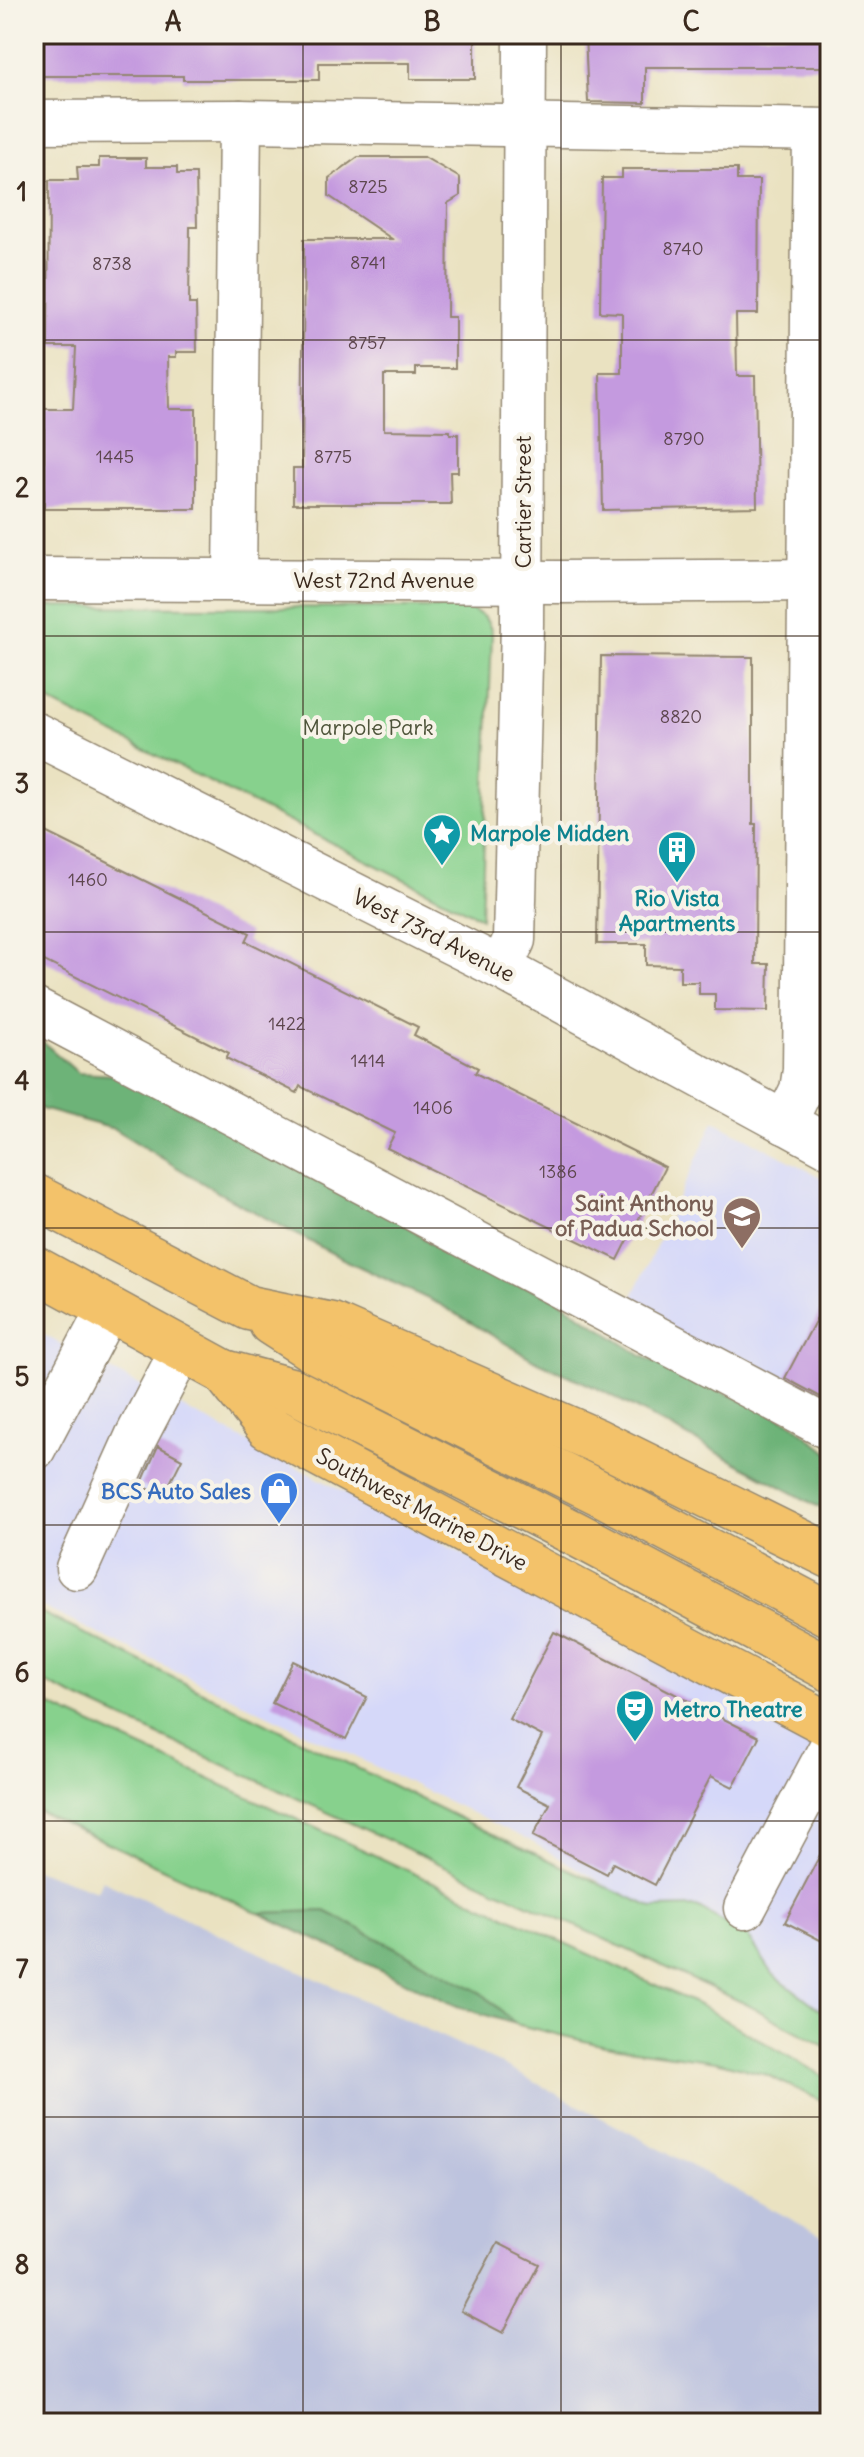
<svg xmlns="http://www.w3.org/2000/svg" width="864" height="2457" font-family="Delius,sans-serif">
<rect width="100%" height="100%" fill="#f7f3e8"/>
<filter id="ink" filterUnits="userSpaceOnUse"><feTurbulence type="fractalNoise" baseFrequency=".0125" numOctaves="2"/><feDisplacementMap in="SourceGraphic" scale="16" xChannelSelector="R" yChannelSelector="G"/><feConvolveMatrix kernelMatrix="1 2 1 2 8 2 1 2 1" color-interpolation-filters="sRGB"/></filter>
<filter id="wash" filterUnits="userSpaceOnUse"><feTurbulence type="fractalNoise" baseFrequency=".006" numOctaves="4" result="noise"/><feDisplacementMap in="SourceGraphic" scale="32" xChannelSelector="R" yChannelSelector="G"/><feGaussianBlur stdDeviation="1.8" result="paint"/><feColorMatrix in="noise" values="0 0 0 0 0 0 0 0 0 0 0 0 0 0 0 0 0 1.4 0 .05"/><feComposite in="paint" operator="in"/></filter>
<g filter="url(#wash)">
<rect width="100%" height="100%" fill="#eae2c1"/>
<!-- built -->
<g fill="#d5d8f9">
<polygon points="714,1121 830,1182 830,1418 623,1318"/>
<polygon points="34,1330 830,1746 830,2017 529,1840 34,1603"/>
</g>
<!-- industrial -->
<polygon fill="#bdc3de" points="34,1869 97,1891 102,1880 497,2062 830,2240 830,2423 34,2423"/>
<!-- green -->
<g fill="#87d18d" stroke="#617e56" stroke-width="2">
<path d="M 34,606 L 467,608 C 481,613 489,619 492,634 L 481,918 L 34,694 Z"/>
<polygon points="38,1611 471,1824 653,1908 697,1907 748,1936 773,1974 830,2017 830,2049 746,2004 34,1678 34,1613"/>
<polygon points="34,1698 701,2006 830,2080 830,2105 767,2075 716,2061 605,2046 515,2024 482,1993 325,1911 259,1913 34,1809"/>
</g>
<!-- forest -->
<g fill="#6db378" stroke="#546e4b" stroke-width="2">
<polygon points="34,1034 78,1073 117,1075 392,1214 442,1252 555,1298 642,1356 791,1422 830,1454 830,1513 601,1390 534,1360 439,1304 341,1258 219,1193 114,1129 34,1107"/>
<polygon points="325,1911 482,1993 515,2024 457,2006 259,1913"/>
</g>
<g id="blocks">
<!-- building -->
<g fill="#c49adf">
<polygon points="34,34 475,34 475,79 410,79 410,63 319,63 319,80 183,80 183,76 34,76"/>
<polygon points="585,34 830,34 830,67 645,67 645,103 588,102"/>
<polygon points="358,157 424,157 460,178 460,196 448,203 447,317 455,317 455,368 416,368 416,375 384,375 384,430 450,431 450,434 458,434 458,472 450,472 451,504 293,504 293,468 302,468 304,239 392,239 329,196 329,178"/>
<polygon points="99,158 146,158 146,167 177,167 177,174 196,174 197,227 190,227 189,304 196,304 197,352 176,352 176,357 168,357 169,409 196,409 196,509 44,509 44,409 73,409 76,347 48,347 49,180 78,180 77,167 99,167"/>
<polygon points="622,169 737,169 737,180 759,180 758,314 736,314 737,376 755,376 757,507 603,510 600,373 622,373 622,313 600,312 602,178 622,178"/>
<polygon points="601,656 753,657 753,824 756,824 755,964 769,964 768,1011 715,1010 715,994 699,994 699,982 680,982 680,966 646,965 646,944 597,944"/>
<polygon points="34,826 250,933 246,941 418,1027 414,1035 478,1068 475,1073 665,1167 618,1260 387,1148 395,1133 300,1086 297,1093 226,1058 229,1053 34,956"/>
<polygon points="830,1293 830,1402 785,1378"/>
<polygon points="158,1446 182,1459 163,1497 141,1485"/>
<polygon points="554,1632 759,1737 733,1787 711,1776 655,1885 613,1863 607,1874 533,1836 550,1804 516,1787 542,1736 509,1719"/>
<polygon points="293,1661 367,1697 346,1739 272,1703"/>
<polygon points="830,1836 830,1945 785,1922"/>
<polygon points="497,2243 539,2264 503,2333 461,2311"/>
</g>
</g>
</g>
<g filter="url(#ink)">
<use href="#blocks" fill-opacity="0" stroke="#928670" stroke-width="2"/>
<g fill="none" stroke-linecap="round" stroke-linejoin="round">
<defs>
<g id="minor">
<polyline points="34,122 240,121 830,130"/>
<polyline points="34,579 562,582 830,580"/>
<polyline points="235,580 240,121"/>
<polyline points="34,733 501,968 830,1147"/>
<polyline points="501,968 514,940 522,624 525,34"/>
<polyline points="34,1009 830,1429"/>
<polyline points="785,1123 801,1090 804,1070 814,130"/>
<polyline points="34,1449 108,1309"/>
<polyline points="77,1568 136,1437 182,1349"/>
<polyline points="745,1908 830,1748"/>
</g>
<g id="major">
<polyline points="34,1196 249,1308 332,1325 597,1441 830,1556"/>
<polyline points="34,1268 224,1372 268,1427 830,1725"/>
<polyline points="271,1323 313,1350 600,1493 830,1615"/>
<polyline points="224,1372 294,1391 576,1534 830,1669"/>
</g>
</defs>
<!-- minor casing -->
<use href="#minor" stroke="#928670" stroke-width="45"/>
<!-- major casing -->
<use href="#major" stroke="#928670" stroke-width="47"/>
<!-- minor -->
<use href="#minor" stroke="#fff" stroke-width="42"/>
<!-- major -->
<use href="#major" stroke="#f3c26a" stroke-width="44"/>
</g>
</g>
<!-- grid -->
<path fill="none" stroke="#3b2a1e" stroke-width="2" stroke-opacity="0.55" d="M 303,34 L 303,2423M 561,34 L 561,2423M 34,340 L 830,340M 34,636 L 830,636M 34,932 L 830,932M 34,1228 L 830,1228M 34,1525 L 830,1525M 34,1821 L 830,1821M 34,2117 L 830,2117"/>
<!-- icons -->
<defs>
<symbol id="sight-pin" viewBox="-11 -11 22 30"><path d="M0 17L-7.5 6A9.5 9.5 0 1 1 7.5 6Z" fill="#0f9aa8" stroke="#f7f3e8"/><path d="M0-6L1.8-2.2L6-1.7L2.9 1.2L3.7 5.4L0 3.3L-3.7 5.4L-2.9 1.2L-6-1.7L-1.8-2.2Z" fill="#fff"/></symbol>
<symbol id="building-pin" viewBox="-11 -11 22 30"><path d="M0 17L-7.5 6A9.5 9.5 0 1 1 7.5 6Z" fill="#0f9aa8" stroke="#f7f3e8"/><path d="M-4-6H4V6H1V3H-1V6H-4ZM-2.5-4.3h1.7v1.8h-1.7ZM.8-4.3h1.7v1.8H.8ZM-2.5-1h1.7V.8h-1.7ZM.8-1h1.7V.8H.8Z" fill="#fff"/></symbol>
<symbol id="school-pin" viewBox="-11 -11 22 30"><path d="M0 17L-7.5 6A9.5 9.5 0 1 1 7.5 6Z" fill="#8d6e63" stroke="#f7f3e8"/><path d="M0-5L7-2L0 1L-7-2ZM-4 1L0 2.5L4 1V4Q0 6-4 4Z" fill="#fff"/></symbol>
<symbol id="shop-pin" viewBox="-11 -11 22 30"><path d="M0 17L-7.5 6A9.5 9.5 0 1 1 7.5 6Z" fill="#3f7fe0" stroke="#f7f3e8"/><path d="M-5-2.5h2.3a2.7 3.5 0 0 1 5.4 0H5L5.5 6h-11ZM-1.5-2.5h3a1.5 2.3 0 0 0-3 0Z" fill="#fff"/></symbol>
<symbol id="theatre-pin" viewBox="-11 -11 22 30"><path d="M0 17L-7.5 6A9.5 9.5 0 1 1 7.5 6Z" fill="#0f9aa8" stroke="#f7f3e8"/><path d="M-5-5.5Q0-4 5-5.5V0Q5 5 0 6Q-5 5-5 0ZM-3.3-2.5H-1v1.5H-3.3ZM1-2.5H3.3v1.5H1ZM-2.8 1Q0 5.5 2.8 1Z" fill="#fff"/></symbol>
</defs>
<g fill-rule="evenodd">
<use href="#sight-pin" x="420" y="811" width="44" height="60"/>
<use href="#building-pin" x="655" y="828" width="44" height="60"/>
<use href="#school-pin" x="720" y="1194" width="44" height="60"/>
<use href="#shop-pin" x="257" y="1469" width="44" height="60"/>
<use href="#theatre-pin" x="613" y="1687" width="44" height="60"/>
</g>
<g text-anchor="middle" stroke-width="8" stroke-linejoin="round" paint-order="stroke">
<!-- number labels -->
<g font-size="18" fill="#5d464e">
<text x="368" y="193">8725</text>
<text x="683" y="255">8740</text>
<text x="368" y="269">8741</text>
<text x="112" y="270">8738</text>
<text x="367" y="349">8757</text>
<text x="684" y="445">8790</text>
<text x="115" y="463">1445</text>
<text x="333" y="463">8775</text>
<text x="681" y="723">8820</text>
<text x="88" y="886">1460</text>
<text x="287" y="1030">1422</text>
<text x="368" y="1067">1414</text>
<text x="433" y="1114">1406</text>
<text x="558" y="1178">1386</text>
</g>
<!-- street labels -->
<g font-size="22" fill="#3b2a1e" stroke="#f7f3e8">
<text transform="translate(523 502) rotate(-90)" y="8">Cartier Street</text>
<text x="384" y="588">West 72nd Avenue</text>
<text transform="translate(434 935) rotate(27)" y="8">West 73rd Avenue</text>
<text transform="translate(422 1509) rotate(28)" y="8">Southwest Marine Drive</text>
</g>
<!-- park labels -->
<g font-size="22" fill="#4e543a" stroke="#f7f3e8">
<text x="368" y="735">Marpole Park</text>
</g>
<!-- culture labels -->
<g font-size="22" font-weight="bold" fill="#0d838f" stroke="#f7f3e8" text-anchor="start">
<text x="470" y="841">Marpole Midden</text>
<text x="677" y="906" text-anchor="middle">Rio Vista<tspan x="677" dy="25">Apartments</tspan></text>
<text x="663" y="1717">Metro Theatre</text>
</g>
<!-- education labels -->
<g font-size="22" font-weight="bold" fill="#785e54" stroke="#f7f3e8" text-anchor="end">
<text x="714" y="1211">Saint Anthony<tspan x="714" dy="25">of Padua School</tspan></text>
</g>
<!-- shop labels -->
<g font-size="22" font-weight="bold" fill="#366cbe" stroke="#f7f3e8" text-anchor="end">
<text x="251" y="1499">BCS Auto Sales</text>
</g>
</g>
<!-- margin -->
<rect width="864" height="2457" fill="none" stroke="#f7f3e8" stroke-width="88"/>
<rect x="44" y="44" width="776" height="2369" fill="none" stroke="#3b2a1e" stroke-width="3"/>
<g font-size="26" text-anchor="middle" font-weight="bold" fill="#3b2a1e">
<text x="173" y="31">A</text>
<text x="432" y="31">B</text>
<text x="691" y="31">C</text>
<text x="22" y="201">1</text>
<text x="22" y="497">2</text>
<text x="22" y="793">3</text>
<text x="22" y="1090">4</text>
<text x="22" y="1386">5</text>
<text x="22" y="1682">6</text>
<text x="22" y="1978">7</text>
<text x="22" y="2274">8</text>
</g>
</svg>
